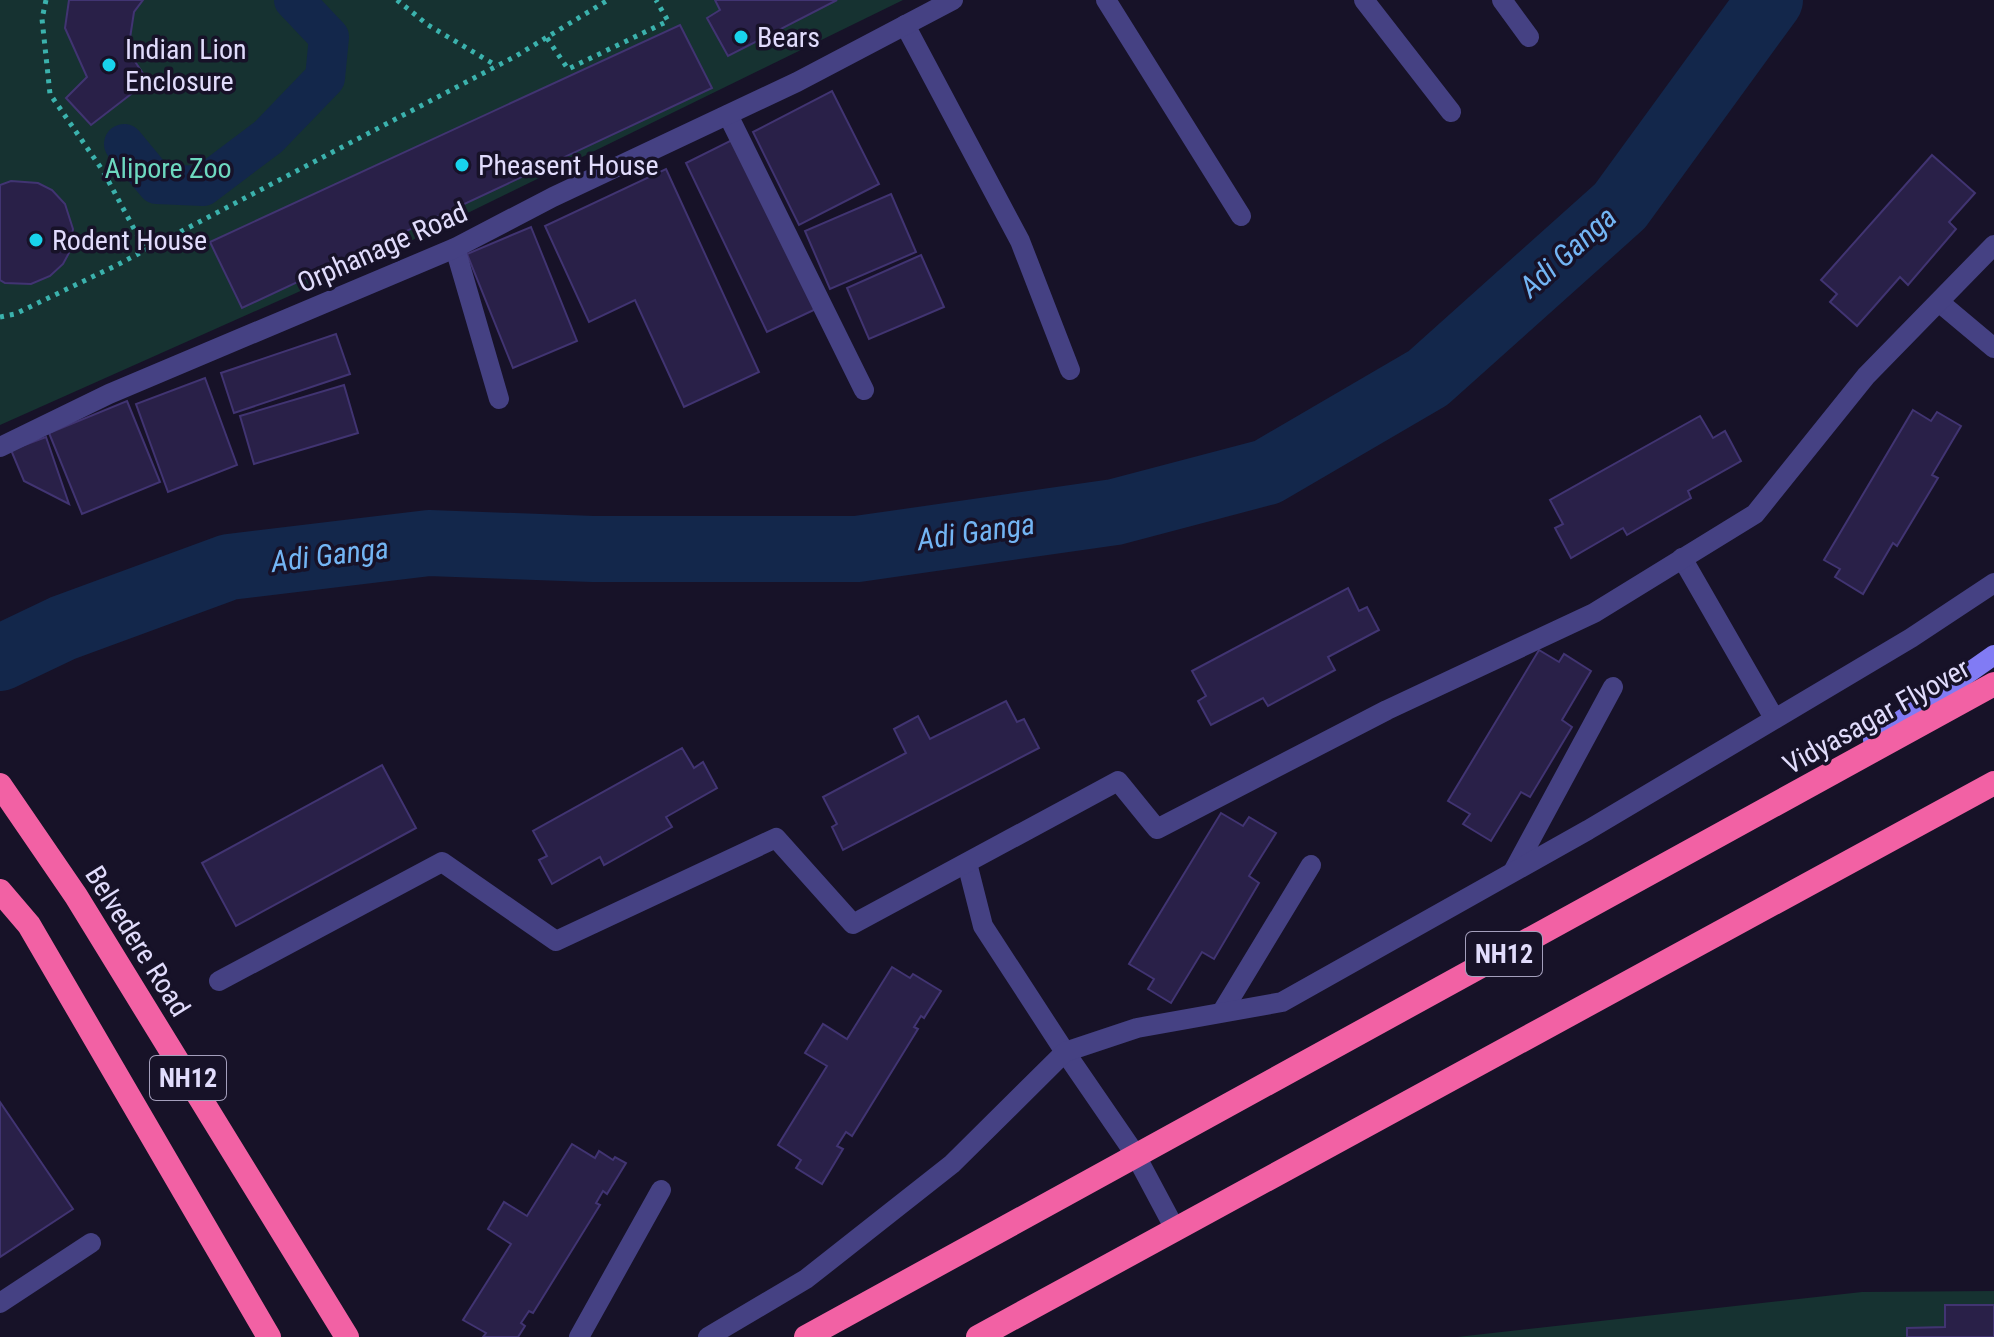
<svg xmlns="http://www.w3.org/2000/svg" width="1994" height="1337" font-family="'Roboto Condensed',sans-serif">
<rect width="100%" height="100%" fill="#171228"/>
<!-- green -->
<g fill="#163231">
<polygon points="0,0 903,0 390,251 0,425"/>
<polygon points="1994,1291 1994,1337 1457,1337 1862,1292"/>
</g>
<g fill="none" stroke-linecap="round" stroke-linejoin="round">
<!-- canal -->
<polyline stroke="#13274b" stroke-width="40" points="124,144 157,184 203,186 268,137 325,78 329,37 294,0"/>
<!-- river -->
<polyline stroke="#13274b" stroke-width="66" points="0,658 63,628 229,567 429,543 593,549 857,549 1115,512 1267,472 1428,378 1620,206 1770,0"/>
</g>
<!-- building -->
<g fill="#292048" stroke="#413472" stroke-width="2">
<polygon points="69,0 143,0 134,12 128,51 148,81 91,125 66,98 87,77 65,28"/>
<polygon points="715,0 837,0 728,56 707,18 720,10"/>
<polygon points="680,25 712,88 242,308 210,242"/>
<polygon points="832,91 879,184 799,225 753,132"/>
<polygon points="734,139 816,309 767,332 686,163"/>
<polygon points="1932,155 1975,193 1949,222 1956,229 1908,285 1900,277 1857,326 1830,302 1837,294 1821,280"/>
<polygon points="666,169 759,372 684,407 635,300 589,322 545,226"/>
<polygon points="11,181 38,183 52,190 65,204 73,229 70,251 63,264 50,276 31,284 5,283 0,280 0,185"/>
<polygon points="891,194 916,252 830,289 805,231"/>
<polygon points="531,227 577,341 513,368 467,254"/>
<polygon points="921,255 944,307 869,339 847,288"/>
<polygon points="336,334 350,374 234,413 221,373"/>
<polygon points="205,378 237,465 168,492 136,404"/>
<polygon points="344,385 358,433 254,464 240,416"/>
<polygon points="127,401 160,482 82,514 49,433"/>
<polygon points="1913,410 1931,421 1937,412 1961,426 1932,475 1938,478 1897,546 1893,543 1863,594 1835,577 1840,569 1824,560"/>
<polygon points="1700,416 1713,438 1725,431 1741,461 1688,491 1691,498 1627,535 1623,528 1571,558 1555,528 1563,524 1550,500"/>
<polygon points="46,437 69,504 24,481 11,450"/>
<polygon points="1348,588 1359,611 1367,607 1379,630 1328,657 1335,670 1268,706 1263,698 1211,725 1198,701 1206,696 1192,671"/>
<polygon points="1539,650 1559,662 1564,654 1591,671 1562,720 1572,727 1530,797 1521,792 1491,841 1463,824 1470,814 1448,801"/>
<polygon points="1006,701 1017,722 1024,719 1039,748 843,850 832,827 837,824 823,797 906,753 894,729 918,716 930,739"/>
<polygon points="682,748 694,768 703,762 717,788 666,817 672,827 604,865 600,857 552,884 539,860 547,856 533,831"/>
<polygon points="382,765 416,828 236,926 202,863"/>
<polygon points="1221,813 1243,826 1249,817 1276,833 1249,876 1259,883 1214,959 1202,952 1171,1003 1148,989 1154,979 1129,964"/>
<polygon points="892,967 910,978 913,974 941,991 924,1018 921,1016 914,1027 918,1029 852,1136 846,1132 837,1146 843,1149 822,1184 796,1168 801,1160 778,1145 827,1066 805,1053 823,1024 847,1039"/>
<polygon points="0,1102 73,1209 0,1257"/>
<polygon points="572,1144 595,1158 599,1151 613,1160 615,1157 626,1163 607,1194 603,1191 596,1203 600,1205 533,1313 529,1311 521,1323 525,1326 518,1337 483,1337 486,1333 463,1320 511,1244 488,1229 504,1202 527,1216"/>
<polygon points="1945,1305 1994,1305 1994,1337 1907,1337 1907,1328 1945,1327"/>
</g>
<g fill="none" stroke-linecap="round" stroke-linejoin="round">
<!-- path -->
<g stroke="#3bb2ad" stroke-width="5" stroke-dasharray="4 6" stroke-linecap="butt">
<polyline points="46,0 42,19 50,94 103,171 146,251"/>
<polyline points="397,0 428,25 497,66"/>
<polyline points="547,38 568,69 668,21 656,0"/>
<polyline points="0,317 15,314 117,265 516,56 608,0"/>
</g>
<!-- lane -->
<g stroke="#454183" stroke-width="20">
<polyline points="1106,0 1241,216"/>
<polyline points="1364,0 1451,112"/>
<polyline points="1502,0 1529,37"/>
<polyline points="905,25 1020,241 1070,370"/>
<polyline points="728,115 864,390"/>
<polyline points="455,248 499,399"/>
<polyline points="1939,302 1994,348"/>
<polyline points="1682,558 1774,718"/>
<polyline points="967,863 983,926 1065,1052 1135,1154 1175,1229"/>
<polyline points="1514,870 1613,687"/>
<polyline points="219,981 442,862 556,941 776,838 853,924 1118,781 1157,829 1387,710 1594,613 1755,514 1866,376 1994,245"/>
<polyline points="1222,1012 1311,865"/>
<polyline points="0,1303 91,1243"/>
<polyline points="579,1337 661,1190"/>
<polyline points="708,1337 806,1279 952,1164 1065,1052 1137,1028 1282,1002 1588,830 1911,638 1994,583"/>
</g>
<!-- street -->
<polyline stroke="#454183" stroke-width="20" points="0,447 109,394 455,248 553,197 797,82 953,0"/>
<!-- secondary -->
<polyline stroke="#817bf4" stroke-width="20" points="1873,740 1994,655"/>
<!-- highway -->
<g stroke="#f261a4" stroke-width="24">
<polyline points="0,785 76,896 347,1337"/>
<polyline points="0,891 29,925 269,1337"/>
<polyline points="806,1337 1994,684"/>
<polyline points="978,1337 1994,783"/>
</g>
</g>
<!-- markers -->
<g fill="#18d3ec" stroke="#171228" stroke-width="3">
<circle cx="741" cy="37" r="8"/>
<circle cx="109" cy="65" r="8"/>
<circle cx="462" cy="165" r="8"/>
<circle cx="36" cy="240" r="8"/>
</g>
<g text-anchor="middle" stroke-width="7" stroke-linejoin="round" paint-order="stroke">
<!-- shield labels -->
<g fill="#171228" stroke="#a49fbc" stroke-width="2">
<rect x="1466" y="932" width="76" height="44" rx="6"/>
<rect x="150" y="1056" width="76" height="44" rx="6"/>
</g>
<g font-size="26" font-weight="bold" fill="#e1dcfc">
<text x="1504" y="963">NH12</text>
<text x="188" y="1087">NH12</text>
</g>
<!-- poi labels -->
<g font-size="28" fill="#e1dcfc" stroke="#171228" text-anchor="start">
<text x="757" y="47">Bears</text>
<text x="125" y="59">Indian Lion<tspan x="125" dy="32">Enclosure</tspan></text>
<text x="478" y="175">Pheasent House</text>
<text x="52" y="250">Rodent House</text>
</g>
<!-- park labels -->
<g font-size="28" fill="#6dd8bf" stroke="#171228">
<text x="168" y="178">Alipore Zoo</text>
</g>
<!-- street labels -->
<g font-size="28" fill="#e1dcfc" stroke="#171228">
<text transform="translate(382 247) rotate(-24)" y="10">Orphanage Road</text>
<text transform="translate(1876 716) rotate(-29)" y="10">Vidyasagar Flyover</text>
<text transform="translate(138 941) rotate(58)" y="10">Belvedere Road</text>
</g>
<!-- water labels -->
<g font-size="30" font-style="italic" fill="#73b5f4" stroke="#171228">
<text transform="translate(1568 252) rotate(-42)" y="10">Adi Ganga</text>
<text transform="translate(976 532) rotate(-8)" y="10">Adi Ganga</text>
<text transform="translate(330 555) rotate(-7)" y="10">Adi Ganga</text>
</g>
</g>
</svg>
